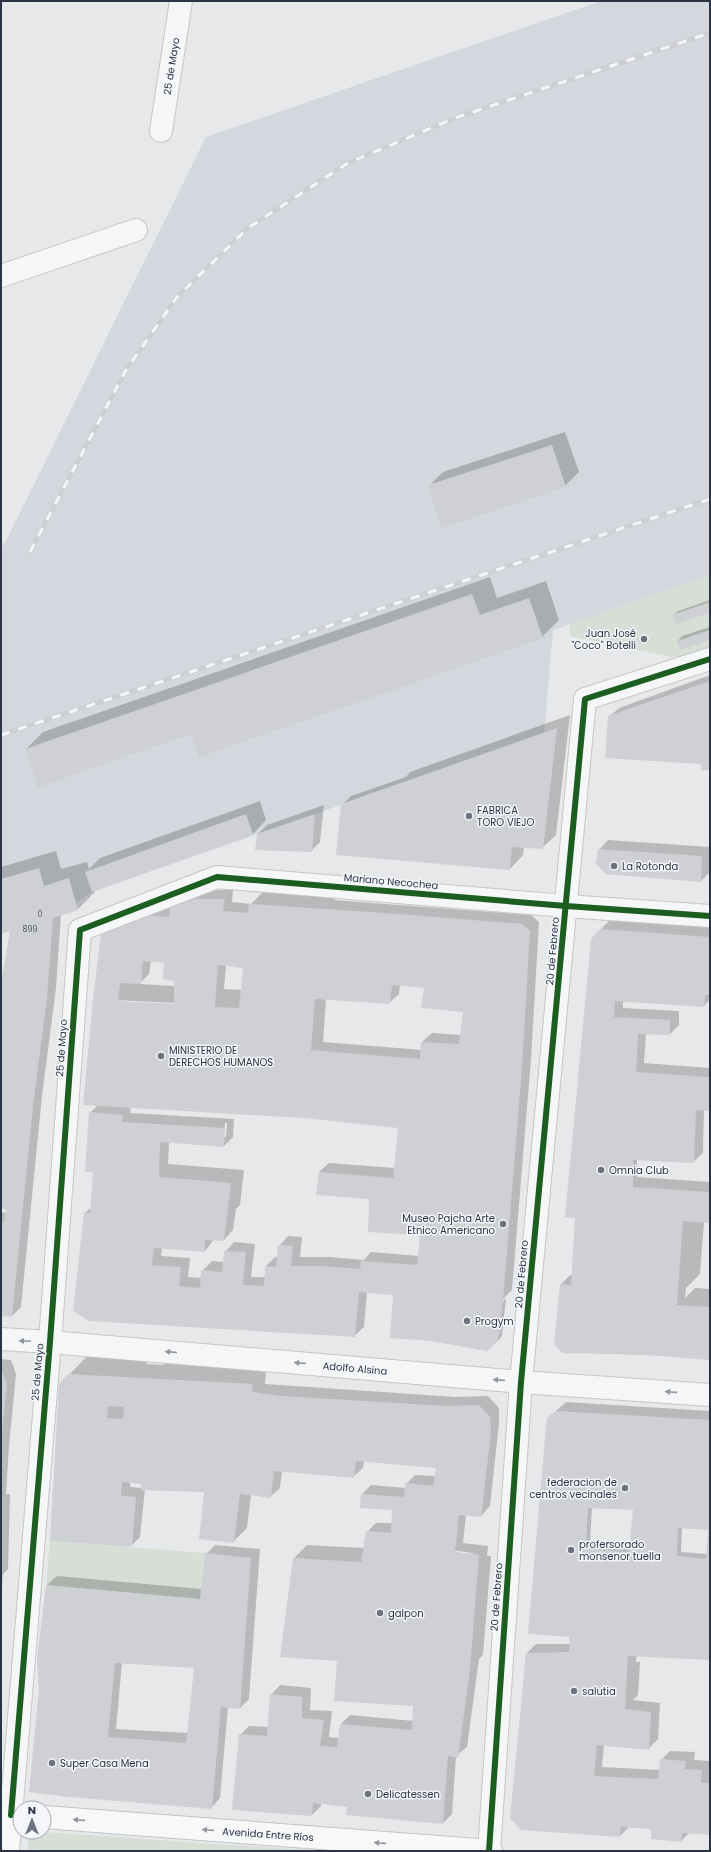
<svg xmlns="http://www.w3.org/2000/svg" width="711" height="1852" font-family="Poppins,sans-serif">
<rect width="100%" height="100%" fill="#e6e8ea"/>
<!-- built -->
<polygon fill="#d4d7dd" points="601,1 710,1 710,576 553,630 544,734 92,892 53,918 1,934 1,547 6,541 206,137"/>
<!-- green -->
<g fill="#d6ded6">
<polygon points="710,576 710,650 688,657 672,657 570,636 570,624"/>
<polygon points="50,1541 205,1553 200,1599 46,1585"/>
<polygon points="29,1832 44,1832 318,1851 57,1851 28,1849"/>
</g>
<!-- shadow -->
<g fill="#0003" fill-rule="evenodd">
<polygon points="565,432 579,472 565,486 429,486 443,472"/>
<polygon points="490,577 497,598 546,581 559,620 542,637 192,733 26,749 43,732"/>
<polygon points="710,600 710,612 674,615 678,611"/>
<polygon points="710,627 710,639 678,641 682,636"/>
<polygon points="710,675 710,769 702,763 609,717 619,708"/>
<polygon points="570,715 556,835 542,848 524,847 523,855 510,869 342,805 351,796 406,777 410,772"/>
<polygon points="260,801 266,820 253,834 94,890 95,892 78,909 61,914 56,988 42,1096 21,1307 12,1316 1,1315 1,1212 6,1213 7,1208 1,1208 1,983 14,929 1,933 1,867 56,851 61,869 87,862 89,869 100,858"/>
<polygon points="324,805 320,842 311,851 258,834 267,825"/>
<polygon points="608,840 710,847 710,872 701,881 599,850"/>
<path d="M 205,890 L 233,890 L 232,902 L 251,904 L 264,891 L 335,896 L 334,900 L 531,915 L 539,922 L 531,1059 L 512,1290 L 502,1300 L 502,1303 L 506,1298 L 502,1336 L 498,1341 L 394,1294 L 367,1292 L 364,1327 L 354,1336 L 89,1320 L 85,1213 L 92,1207 L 94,1172 L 90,1113 L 98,1105 L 102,935 L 156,906 L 171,908 L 180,898 ZM 151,961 L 166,962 L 175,980 L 175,986 L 139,984 L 149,974 ZM 226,965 L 244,965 L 242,990 L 224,989 ZM 400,985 L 425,987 L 464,1011 L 461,1035 L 432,1033 L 422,1042 L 422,1050 L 323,1042 L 326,998 L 389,1003 L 399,994 ZM 113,1000 L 175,1003 L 175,1005 L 113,1002 ZM 131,1107 L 304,1117 L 399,1127 L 395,1168 L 329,1163 L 319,1172 L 370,1198 L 422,1234 L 419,1256 L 371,1252 L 364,1260 L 330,1257 L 300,1257 L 302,1237 L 288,1236 L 279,1246 L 278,1257 L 275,1257 L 266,1266 L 265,1277 L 251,1277 L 255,1244 L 234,1242 L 225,1252 L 224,1262 L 212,1261 L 202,1271 L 202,1278 L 188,1277 L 190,1258 L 161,1256 L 162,1248 L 205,1251 L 214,1239 L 224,1240 L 233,1230 L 236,1209 L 240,1205 L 244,1170 L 168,1164 L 169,1142 L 224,1146 L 233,1137 L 234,1119 L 130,1113 ZM 225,1123 L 227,1123 L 226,1137 L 224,1137 Z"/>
<polygon points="610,920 710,927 710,999 704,1006 623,1000 623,1008 679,1011 679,1025 670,1034 646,1033 644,1063 710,1068 710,1110 704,1109 703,1153 693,1162 637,1158 637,1177 710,1182 710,1222 704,1222 700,1274 686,1288 685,1298 695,1288 710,1289 710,1359 673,1356 562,1352 561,1284 570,1275 572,1275 600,930"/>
<path d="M 179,1350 L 240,1354 L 239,1369 L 266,1371 L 265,1384 L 456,1397 L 488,1396 L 499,1408 L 499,1423 L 490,1506 L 481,1516 L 466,1515 L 463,1543 L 488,1546 L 487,1556 L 491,1556 L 483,1655 L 479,1659 L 467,1747 L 456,1756 L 452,1814 L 443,1823 L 348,1804 L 321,1803 L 321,1806 L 312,1815 L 240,1735 L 249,1726 L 268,1727 L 271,1695 L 280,1685 L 311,1688 L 310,1710 L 332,1711 L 329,1737 L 339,1738 L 341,1724 L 350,1715 L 414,1721 L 414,1705 L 338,1661 L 294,1558 L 307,1545 L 365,1548 L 367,1532 L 376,1523 L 392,1523 L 393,1509 L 361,1507 L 362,1494 L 371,1485 L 406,1488 L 406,1484 L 415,1475 L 436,1476 L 437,1467 L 364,1461 L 363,1468 L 353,1477 L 282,1471 L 280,1488 L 270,1497 L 251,1495 L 247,1528 L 233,1542 L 204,1491 L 145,1489 L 140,1537 L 131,1546 L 69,1375 L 92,1351 L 147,1354 L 147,1364 L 164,1365 ZM 130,1482 L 143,1482 L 142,1488 L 130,1487 ZM 450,1550 L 473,1553 L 473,1554 L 450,1552 Z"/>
<polygon points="1,1359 11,1360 16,1374 9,1446 6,1494 10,1494 8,1569 3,1574 1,1601"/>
<path d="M 566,1402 L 710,1411 L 710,1659 L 637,1655 L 636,1662 L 640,1662 L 638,1695 L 633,1700 L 660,1703 L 658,1739 L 648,1749 L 604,1745 L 602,1767 L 660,1770 L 661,1760 L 670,1751 L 695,1752 L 694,1760 L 710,1761 L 710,1834 L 689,1833 L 681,1841 L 652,1828 L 629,1827 L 620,1836 L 527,1653 L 536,1644 L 570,1644 L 548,1418 ZM 592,1507 L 634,1509 L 630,1547 L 590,1544 ZM 682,1527 L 710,1527 L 707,1554 L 681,1552 Z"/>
<path d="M 215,1545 L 260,1549 L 249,1699 L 240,1708 L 228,1707 L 220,1798 L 211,1808 L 69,1796 L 40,1690 L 47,1585 L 57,1576 L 202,1589 L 206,1554 ZM 122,1663 L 195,1667 L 188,1733 L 116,1729 Z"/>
</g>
<!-- building -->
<g fill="#ced0d3" fill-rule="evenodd">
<polygon points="552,445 566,487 442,528 438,520 428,485"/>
<polygon points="472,594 480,615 529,598 543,638 199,757 191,734 38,787 25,749"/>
<polygon points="710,602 710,613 676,624 672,615"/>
<polygon points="710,630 710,640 680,650 677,641"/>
<polygon points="710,681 710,770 701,770 701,764 605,758 608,716"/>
<polygon points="557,728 543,849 512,847 510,870 336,855 341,804"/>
<polygon points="246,814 253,834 92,892 85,872"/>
<polygon points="315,814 312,852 255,850 257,834"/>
<polygon points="598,849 702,856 701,882 606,874 596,864"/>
<polygon points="39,868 44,886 69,878 78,910 53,918 47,998 33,1106 12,1317 1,1316 1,1222 4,1222 6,1209 1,1209 1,984 10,931 1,934 1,879"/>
<path d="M 195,899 L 225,899 L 223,911 L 248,913 L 249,904 L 399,914 L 522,924 L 530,931 L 522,1068 L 503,1301 L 498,1341 L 487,1351 L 431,1341 L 390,1338 L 393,1295 L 359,1292 L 355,1337 L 89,1321 L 73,1311 L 84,1213 L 90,1213 L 93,1172 L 85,1172 L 89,1112 L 123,1115 L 122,1122 L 225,1128 L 224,1147 L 160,1142 L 159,1177 L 231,1183 L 224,1241 L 205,1240 L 205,1252 L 154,1248 L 152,1265 L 181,1267 L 179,1286 L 200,1288 L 201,1270 L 222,1272 L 224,1251 L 246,1252 L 243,1285 L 264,1286 L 265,1266 L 276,1267 L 278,1245 L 293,1246 L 291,1266 L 320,1266 L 360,1269 L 361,1261 L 417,1265 L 420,1235 L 368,1232 L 369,1199 L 316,1195 L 319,1172 L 393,1178 L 398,1128 L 304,1118 L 83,1105 L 93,999 L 101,934 L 126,920 L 146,915 L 169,917 L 170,907 ZM 143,961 L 164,963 L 163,979 L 174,981 L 174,1004 L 118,1001 L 120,983 L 141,984 ZM 218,965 L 243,968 L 239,1008 L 215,1007 ZM 392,985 L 424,988 L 421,1008 L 463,1012 L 459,1044 L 421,1042 L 420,1059 L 311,1050 L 315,999 L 390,1004 Z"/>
<polygon points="600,929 710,937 710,995 705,995 704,1007 615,1001 614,1017 670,1020 670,1035 638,1034 636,1072 710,1077 710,1111 696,1110 694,1163 633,1160 633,1187 710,1192 710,1223 683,1221 677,1305 710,1307 710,1360 637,1354 562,1353 554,1344 560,1284 571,1285 575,1218 565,1217 591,939"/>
<polygon points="1,1369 7,1384 2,1433 1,1433"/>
<path d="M 68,1374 L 253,1384 L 252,1392 L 283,1396 L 446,1406 L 479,1405 L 490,1417 L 491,1433 L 481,1517 L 459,1515 L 455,1552 L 479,1555 L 470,1670 L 458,1758 L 448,1756 L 443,1824 L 346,1815 L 347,1807 L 313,1803 L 312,1816 L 232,1810 L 239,1734 L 267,1736 L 270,1694 L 302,1697 L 302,1718 L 324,1720 L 320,1746 L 337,1747 L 340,1724 L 412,1730 L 413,1706 L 334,1701 L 337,1661 L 280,1657 L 293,1558 L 361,1562 L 366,1531 L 391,1533 L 392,1510 L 360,1508 L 361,1494 L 404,1497 L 405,1483 L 433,1486 L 436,1468 L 356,1461 L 354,1478 L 274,1471 L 271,1498 L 240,1494 L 234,1543 L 199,1539 L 204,1492 L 141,1490 L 141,1484 L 122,1482 L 121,1496 L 136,1497 L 132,1547 L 50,1541 L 59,1384 ZM 108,1406 L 124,1407 L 123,1419 L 107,1418 Z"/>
<path d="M 556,1411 L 710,1420 L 710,1660 L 628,1656 L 625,1709 L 651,1712 L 649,1750 L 597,1745 L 594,1776 L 658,1779 L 660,1759 L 686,1761 L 685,1769 L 702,1770 L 701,1783 L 710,1783 L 710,1835 L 682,1833 L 681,1842 L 651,1839 L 651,1829 L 621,1827 L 620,1837 L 521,1830 L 510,1818 L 526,1653 L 569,1652 L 570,1637 L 528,1634 L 546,1426 L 547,1418 ZM 588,1508 L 633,1510 L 629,1552 L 586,1549 ZM 678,1528 L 708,1530 L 706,1559 L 677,1556 Z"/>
<path d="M 205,1553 L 251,1558 L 240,1709 L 221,1707 L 212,1809 L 69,1797 L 29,1792 L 39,1690 L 37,1659 L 46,1585 L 200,1599 ZM 115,1663 L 194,1668 L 186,1743 L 108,1737 Z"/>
</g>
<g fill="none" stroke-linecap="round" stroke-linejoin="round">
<defs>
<g id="minor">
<polyline points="161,131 181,1"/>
<polyline points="1,276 136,230"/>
<polyline points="1,1339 50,1342 521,1382 710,1395"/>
<polyline points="11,1815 50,1342 80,930 217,877 566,906 710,916"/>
<polyline points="489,1851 521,1382 585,699 710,659"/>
</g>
<g id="major">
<polyline points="44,1817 491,1851"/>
<polyline points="8,1851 11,1815"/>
</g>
</defs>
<!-- minor casing -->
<use href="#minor" stroke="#c4c6c8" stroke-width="24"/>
<!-- major casing -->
<use href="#major" stroke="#c2c5c8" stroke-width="24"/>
<!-- minor -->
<use href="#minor" stroke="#f5f6f7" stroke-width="22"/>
<!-- major -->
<use href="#major" stroke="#f8f8f8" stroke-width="22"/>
<defs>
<g id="rail">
<polyline points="30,552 126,370 177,297 248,228 348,163 455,118 710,33"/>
<polyline points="1,735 710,499"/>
</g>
</defs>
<!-- rail casing -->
<use href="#rail" stroke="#cecfd2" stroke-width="4.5"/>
<!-- rail -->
<use href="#rail" stroke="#f4f6f9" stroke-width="3" stroke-dasharray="9" stroke-linecap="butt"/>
<defs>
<g id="cycleway">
<polyline points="11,1815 50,1342 80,930 217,877 566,906 710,916"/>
<polyline points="489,1851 521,1382 585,699 710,659"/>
</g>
</defs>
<!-- cycleway casing -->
<use href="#cycleway" stroke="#f4f6f9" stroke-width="8"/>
<!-- cycleway -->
<use href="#cycleway" stroke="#1b5e20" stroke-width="6"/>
</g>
<!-- one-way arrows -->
<defs><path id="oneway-solid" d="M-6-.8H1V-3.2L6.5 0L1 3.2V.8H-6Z"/></defs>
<g fill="#90959e">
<use href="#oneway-solid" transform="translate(25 1341) rotate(-177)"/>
<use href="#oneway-solid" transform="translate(171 1352) rotate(-175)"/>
<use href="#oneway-solid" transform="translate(300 1363) rotate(-175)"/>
<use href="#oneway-solid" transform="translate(499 1380) rotate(-175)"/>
<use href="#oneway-solid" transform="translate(671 1392) rotate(-176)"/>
</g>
<g fill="#92969e">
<use href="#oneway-solid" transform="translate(79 1820) rotate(-176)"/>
<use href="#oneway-solid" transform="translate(208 1830) rotate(-176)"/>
<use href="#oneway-solid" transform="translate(380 1843) rotate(-176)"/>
</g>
<!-- markers -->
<g fill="#6c737f" stroke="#f4f6f9" stroke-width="1.5">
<circle cx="644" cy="639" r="4"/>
<circle cx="469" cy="816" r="4"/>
<circle cx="614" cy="866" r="4"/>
<circle cx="161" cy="1056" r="4"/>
<circle cx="601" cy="1170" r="4"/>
<circle cx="503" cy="1224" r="4"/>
<circle cx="467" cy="1321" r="4"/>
<circle cx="625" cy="1488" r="4"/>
<circle cx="571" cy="1550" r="4"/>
<circle cx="380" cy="1613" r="4"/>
<circle cx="574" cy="1691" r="4"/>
<circle cx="52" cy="1763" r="4"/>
<circle cx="368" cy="1794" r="4"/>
</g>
<g text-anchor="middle" stroke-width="3" stroke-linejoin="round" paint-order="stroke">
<!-- number labels -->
<g font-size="8" fill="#545c69">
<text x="40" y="917">0</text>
<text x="30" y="932">899</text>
</g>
<!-- street labels -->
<g font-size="10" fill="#2b3445" stroke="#f4f6f9">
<text transform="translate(171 66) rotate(-81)" y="4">25 de Mayo</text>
<text transform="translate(391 881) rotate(5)" y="4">Mariano Necochea</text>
<text transform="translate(552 951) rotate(-85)" y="4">20 de Febrero</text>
<text transform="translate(61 1048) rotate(-86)" y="4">25 de Mayo</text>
<text transform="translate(521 1274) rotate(-85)" y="4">20 de Febrero</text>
<text transform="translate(355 1368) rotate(5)" y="4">Adolfo Alsina</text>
<text transform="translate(37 1372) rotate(-85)" y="4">25 de Mayo</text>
<text transform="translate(496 1597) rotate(-86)" y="4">20 de Febrero</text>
<text transform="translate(268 1834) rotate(4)" y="4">Avenida Entre Ríos</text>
</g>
<!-- poi labels -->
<g font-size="10" fill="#2b3445" stroke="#f4f6f9" text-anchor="start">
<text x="636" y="637" text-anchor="end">Juan José<tspan x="636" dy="12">"Coco" Botelli</tspan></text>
<text x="477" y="814">FABRICA<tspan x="477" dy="12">TORO VIEJO</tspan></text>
<text x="622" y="870">La Rotonda</text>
<text x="169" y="1054">MINISTERIO DE<tspan x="169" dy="12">DERECHOS HUMANOS</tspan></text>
<text x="609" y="1174">Omnia Club</text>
<text x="495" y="1222" text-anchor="end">Museo Pajcha Arte<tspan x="495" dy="12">Etnico Americano</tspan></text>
<text x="475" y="1325">Progym</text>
<text x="617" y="1486" text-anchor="end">federacion de<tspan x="617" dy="12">centros vecinales</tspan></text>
<text x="579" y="1548">profersorado<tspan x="579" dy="12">monsenor tuella</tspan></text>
<text x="388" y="1617">galpon</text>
<text x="582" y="1695">salutia</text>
<text x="60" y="1767">Super Casa Mena</text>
<text x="376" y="1798">Delicatessen</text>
</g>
</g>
<!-- border -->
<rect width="711" height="1852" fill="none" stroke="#2b3445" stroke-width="4"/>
<!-- north arrow -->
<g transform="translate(32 1820)"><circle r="19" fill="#f4f6f9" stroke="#a4a8b1"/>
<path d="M0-3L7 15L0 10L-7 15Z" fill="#6c737f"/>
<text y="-6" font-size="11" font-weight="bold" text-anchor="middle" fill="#2b3445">N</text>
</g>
</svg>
